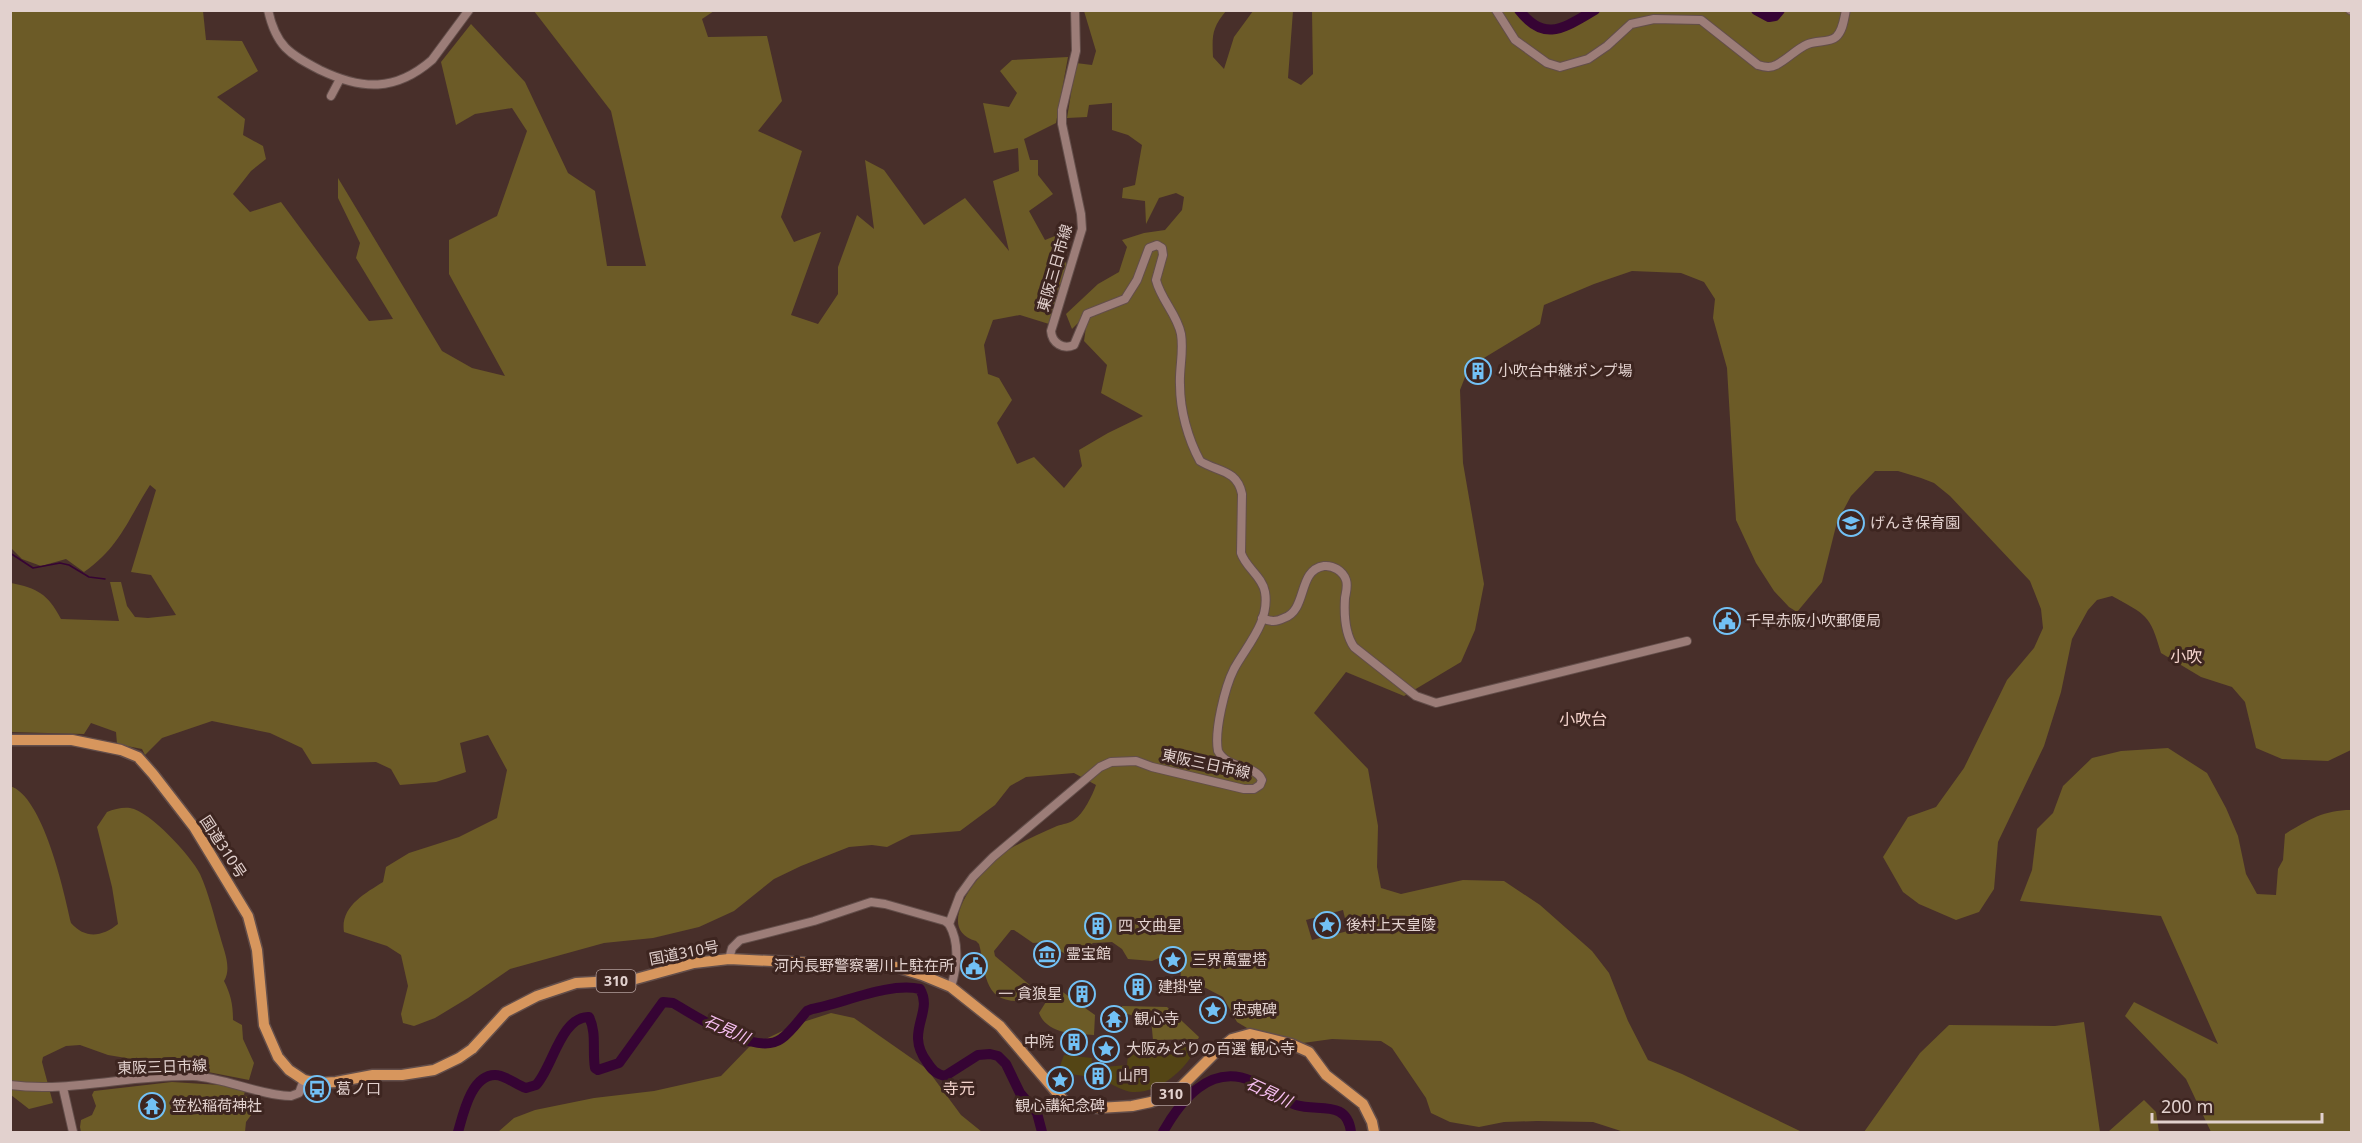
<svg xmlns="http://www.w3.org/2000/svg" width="2362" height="1143" font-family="'Noto Sans','Noto Sans JP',sans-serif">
<rect width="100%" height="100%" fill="#482f2a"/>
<!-- green -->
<g fill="#544515">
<path d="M 1197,1044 C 1190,1067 1159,1094 1132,1092 C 1124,1091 1113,1085 1105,1081 L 1104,1067 L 1127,1065 L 1129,1045 Z"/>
<polygon points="1064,1055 1092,1058 1091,1077 1063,1073 1060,1066"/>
</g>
<!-- forest -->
<g fill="#6c5b27" fill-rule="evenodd">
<path d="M 1594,10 L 2351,11 L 2351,750 L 2328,761 L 2282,759 L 2256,748 L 2245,702 L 2232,687 L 2201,677 L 2161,653 C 2150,614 2146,615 2112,596 L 2097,600 L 2088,610 L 2072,639 L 2061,692 L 2044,746 L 1998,842 L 1994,889 L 1979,912 L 1956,920 L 1919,904 L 1903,892 L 1883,857 L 1908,817 L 1936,807 L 1964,768 L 2007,680 L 2034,648 L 2043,628 L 2041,609 L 2030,581 L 1950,496 L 1934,483 L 1921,478 L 1898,471 L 1875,471 L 1851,496 L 1837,522 L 1822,582 L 1797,612 L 1789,607 L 1774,591 L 1756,563 L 1736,520 L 1727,368 L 1713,318 L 1715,299 L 1704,282 L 1681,273 L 1632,271 L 1594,284 L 1544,305 L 1540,324 L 1469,367 L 1460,390 L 1463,463 L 1484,584 L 1475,630 L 1461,662 L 1404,696 L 1346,672 L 1314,713 L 1368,769 L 1378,826 L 1377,867 L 1381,888 L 1401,894 L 1463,880 L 1504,881 L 1540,905 L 1592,951 L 1609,973 L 1628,1021 L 1648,1060 L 1682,1074 L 1802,1132 L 1624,1132 L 1593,1122 L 1537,1121 L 1504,1122 L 1479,1127 L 1450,1122 L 1431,1113 L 1426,1098 L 1392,1048 L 1381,1041 L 1332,1039 L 1303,1043 L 1252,1031 L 1237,1022 L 1223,997 L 1200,985 L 1180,988 L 1181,968 L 1177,959 L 1159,958 L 1152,961 L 1128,959 L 1122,949 L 1112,942 L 1093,943 L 1075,956 L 1070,957 L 1046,942 L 1033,943 L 1014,930 L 1011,930 L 994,951 L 995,956 L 1032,987 C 1030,993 1026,1000 1019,1001 C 982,1002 986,970 979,944 L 976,941 C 929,928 986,864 1008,850 C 1023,841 1041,833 1057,826 C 1063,824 1070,823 1074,820 C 1084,813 1092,796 1096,785 L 1074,773 L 1026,777 L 1010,786 L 995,805 L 960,831 L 911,835 L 887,847 L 872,845 L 849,847 L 801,866 L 774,879 L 734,911 L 699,927 L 653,938 L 604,943 L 510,969 L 468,998 L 435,1018 L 414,1026 L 403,1023 L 401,1014 L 408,986 L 401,955 L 387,946 L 344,932 C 340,907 364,894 383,882 L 386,867 L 409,853 L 459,837 L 497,818 L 507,770 L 488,735 L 460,743 L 466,772 L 436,782 L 400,785 L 391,769 L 376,762 L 312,764 L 302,748 L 270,733 L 212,721 L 162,738 L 145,755 L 142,749 L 117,744 L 116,732 L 91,723 L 84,734 L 11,732 L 11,583 C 37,588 48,594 61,619 L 119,621 L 110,582 L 121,582 L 127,606 L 135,617 L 148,618 L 176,615 L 151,575 L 131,572 L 156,490 L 150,485 C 128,519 120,547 84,572 L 66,559 L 41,566 L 22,559 L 11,548 L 11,11 L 203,11 L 206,40 L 242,41 L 258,71 L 217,97 L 245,119 L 243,135 L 263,146 L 266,159 L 251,171 L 233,194 L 250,212 L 281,202 L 369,321 L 393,319 L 356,258 L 360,243 L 338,198 L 338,178 L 442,351 L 472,368 L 505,376 L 449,274 L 449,240 L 497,216 L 527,131 L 512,108 L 475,114 L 456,125 L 441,62 L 471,24 L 525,82 L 568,173 L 595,191 L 607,266 L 646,266 L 611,111 L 534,11 L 714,11 L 702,19 L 708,37 L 767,36 L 782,101 L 758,131 L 802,151 L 781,217 L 794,242 L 821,232 L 791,315 L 818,324 L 838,294 L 838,267 L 857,215 L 874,229 L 865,160 L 884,170 L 924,225 L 965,198 L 1009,251 L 993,181 L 1019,171 L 1018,148 L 994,153 L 983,103 L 1009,107 L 1017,93 L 1000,71 L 1012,60 L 1068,57 L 1056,123 L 1024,139 L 1030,160 L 1038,160 L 1038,175 L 1053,194 L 1029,211 L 1045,240 L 1055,236 L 1056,247 L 1067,265 L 1049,324 L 1020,315 L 993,320 L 984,345 L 988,374 L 999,378 L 1012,400 L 997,423 L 1017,464 L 1034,457 L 1064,488 L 1082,466 L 1079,450 L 1108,433 L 1143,416 L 1101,393 L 1107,365 L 1084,341 L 1088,313 L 1072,329 L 1066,314 L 1098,284 L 1119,272 L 1127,247 L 1122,240 L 1144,233 L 1165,230 L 1182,210 L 1184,197 L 1176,193 L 1159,198 L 1146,224 L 1145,201 L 1122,198 L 1123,188 L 1135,185 L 1142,145 L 1128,135 L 1112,130 L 1112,103 L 1089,105 L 1087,117 L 1067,118 L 1076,63 L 1092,65 L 1096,51 L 1084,11 L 1226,11 C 1212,28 1212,35 1213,57 L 1224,69 L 1234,37 L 1253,11 L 1293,11 L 1288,78 L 1301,85 L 1313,74 L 1312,11 L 1516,11 C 1537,45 1569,34 1594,10 ZM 1343,910 L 1348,931 L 1312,940 L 1306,920 Z"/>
<path d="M 2168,748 L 2207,773 L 2226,808 L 2238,836 L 2246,874 L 2257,894 L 2276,895 L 2278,869 L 2283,860 L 2285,834 C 2308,820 2324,810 2351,810 L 2351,1132 L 2211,1132 L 2186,1079 L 2125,1016 L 2134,1002 L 2218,1044 L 2161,916 L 2020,901 L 2032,870 L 2037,829 L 2053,813 L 2063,786 L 2092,758 L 2121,751 Z"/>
<path d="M 10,786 C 43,796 64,891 71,923 C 85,939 102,937 118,924 L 112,887 L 97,827 L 107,812 C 114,809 123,807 130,808 C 150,811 191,856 200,874 C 209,894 214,916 220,936 C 224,951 232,968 224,981 C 231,995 233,1005 233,1020 L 242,1025 L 243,1039 L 254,1063 L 249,1080 L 208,1072 L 169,1071 L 150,1062 L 108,1055 L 80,1045 L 66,1046 L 43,1057 L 42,1062 L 53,1103 L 29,1109 L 11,1095 Z"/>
<path d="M 1057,988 L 1095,1015 L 1094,1035 C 1075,1034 1047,1034 1039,1013 L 1054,989 Z"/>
<path d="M 1122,1006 L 1167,1007 L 1199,1037 L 1198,1039 L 1153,1040 L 1151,1019 C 1139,1019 1134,1015 1123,1013 Z"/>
<polygon points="831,1013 854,1018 927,1069 961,1115 982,1132 498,1132 514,1118 535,1110 594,1098 654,1091 721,1076 749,1047 797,1024"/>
<polygon points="2084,1022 2100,1132 1864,1132 1920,1053 1949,1025 2055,1026"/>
<polygon points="172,1082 220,1085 245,1091 244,1095 250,1099 254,1111 246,1122 245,1132 81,1132 80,1127 81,1120 92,1115 96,1106 92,1095 94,1091"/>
<polygon points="2144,1100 2156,1112 2159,1132 2108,1132"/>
</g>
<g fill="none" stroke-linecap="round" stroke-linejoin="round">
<!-- stream -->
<polyline stroke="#360434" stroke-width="1.5" points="10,553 33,568 60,563 69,565 89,577 105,579"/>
<!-- river -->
<g stroke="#360434" stroke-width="10">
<path d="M 1519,10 C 1545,44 1565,27 1595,10"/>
<polyline points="1756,10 1769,17 1775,16 1780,10"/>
<path d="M 458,1132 C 463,1115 471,1075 495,1075 C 506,1075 516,1085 526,1088 L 536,1085 C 552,1069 561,1016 589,1017 C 597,1033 592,1051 595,1068 L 598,1070 L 619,1063 L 663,1002 L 673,1003 C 696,1016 756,1057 781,1039 C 791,1032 799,1020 807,1011 L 812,1009 C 844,1003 889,982 920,989 C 934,1013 904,1031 927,1062 C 932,1070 936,1074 945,1076 L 978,1055 L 990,1054 L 998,1056 L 1006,1064 L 1020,1093 L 1037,1113 L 1042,1132"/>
<path d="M 1163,1132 C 1181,1100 1210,1063 1252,1081 C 1267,1088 1280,1100 1296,1105 C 1318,1112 1347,1099 1351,1132"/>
</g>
<defs>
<g id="secondary">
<path d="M 268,10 C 276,46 289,54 320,70 C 362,90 395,92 432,60 L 469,10"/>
<path d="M 1496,10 L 1515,40 L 1547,63 L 1560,67 L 1588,59 L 1607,46 L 1631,24 L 1654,19 L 1701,20 L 1758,65 C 1764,67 1771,68 1776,65 C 1788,59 1796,49 1808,44 C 1817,40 1829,43 1836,37 C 1843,31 1844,19 1846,10"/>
<polyline points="2350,10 2352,11"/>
<polyline points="331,96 340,79"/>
<path d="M 1262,618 C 1271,622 1276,622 1284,618 C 1308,610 1297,570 1324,566 C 1333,565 1343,571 1346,580 C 1348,586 1346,592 1345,598 C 1344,614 1345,634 1354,647 L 1416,696 L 1436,703 L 1687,641"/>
<polyline points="729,959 732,948 740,940 814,921 871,902 885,904 945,921 949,924"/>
<path d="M 951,987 C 957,967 960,943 949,924 L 960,895 L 973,877 L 993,857 L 1100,767 L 1111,762 L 1136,761 L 1152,767 L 1244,789 L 1254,789 L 1260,785 L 1262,780 C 1255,764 1228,770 1218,751 C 1214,731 1225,687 1234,669 C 1247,645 1270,622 1265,592 C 1262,576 1246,568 1241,553 L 1242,494 C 1237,469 1217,472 1200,461 C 1188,439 1180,410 1180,385 C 1179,368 1184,352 1181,334 C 1177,314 1161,300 1156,280 L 1163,255 L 1162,248 L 1157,245 L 1149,248 L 1137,280 L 1125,299 L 1087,314 L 1074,345 C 1063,350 1052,343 1051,331 L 1082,229 L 1081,214 L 1062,124 L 1062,110 L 1076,51 L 1075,10"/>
<path d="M 10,1085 C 72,1093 131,1074 193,1076 C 226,1078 258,1095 291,1096 L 299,1093 L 304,1080"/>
<polyline points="63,1088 73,1132"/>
</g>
<polyline id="highway" points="10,740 72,740 121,750 138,757 153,774 194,827 248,916 257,950 264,1025 278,1057 289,1070 304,1080 318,1083 336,1082 373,1075 402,1075 434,1070 459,1058 472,1049 506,1012 537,996 576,983 632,980 694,963 729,959 896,967 922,975 951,987 1000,1026 1064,1101 1077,1106 1098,1108 1132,1106 1151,1102 1177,1091 1217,1051 1232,1039 1250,1034 1291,1044 1309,1052 1326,1075 1363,1104 1372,1122 1374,1132"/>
</defs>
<!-- secondary casing -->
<use href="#secondary" stroke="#634e4a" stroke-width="10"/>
<!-- highway casing -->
<use href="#highway" stroke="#634e4a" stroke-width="13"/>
<!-- secondary -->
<use href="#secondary" stroke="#9c7d78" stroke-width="8"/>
<!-- highway -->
<use href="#highway" stroke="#d7965d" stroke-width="10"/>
</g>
<!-- icons -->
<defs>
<symbol id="building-ring" viewBox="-11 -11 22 22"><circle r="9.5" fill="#3d2520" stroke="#72c1f5" stroke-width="1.5"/><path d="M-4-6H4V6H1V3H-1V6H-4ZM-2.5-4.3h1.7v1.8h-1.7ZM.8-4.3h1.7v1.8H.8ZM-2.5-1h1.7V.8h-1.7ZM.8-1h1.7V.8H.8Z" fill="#72c1f5"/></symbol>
<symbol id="school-ring" viewBox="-11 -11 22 22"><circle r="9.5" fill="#3d2520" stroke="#72c1f5" stroke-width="1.5"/><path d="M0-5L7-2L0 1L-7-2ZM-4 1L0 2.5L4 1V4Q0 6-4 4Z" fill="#72c1f5"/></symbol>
<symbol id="civic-ring" viewBox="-11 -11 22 22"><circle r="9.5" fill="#3d2520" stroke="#72c1f5" stroke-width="1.5"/><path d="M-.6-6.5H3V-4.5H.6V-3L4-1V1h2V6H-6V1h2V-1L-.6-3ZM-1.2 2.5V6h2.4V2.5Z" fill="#72c1f5"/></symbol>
<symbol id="sight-ring" viewBox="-11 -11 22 22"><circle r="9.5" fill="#3d2520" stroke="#72c1f5" stroke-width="1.5"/><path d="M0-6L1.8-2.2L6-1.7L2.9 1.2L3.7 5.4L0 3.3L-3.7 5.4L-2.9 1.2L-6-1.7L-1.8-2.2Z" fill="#72c1f5"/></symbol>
<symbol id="museum-ring" viewBox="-11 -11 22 22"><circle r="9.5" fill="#3d2520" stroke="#72c1f5" stroke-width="1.5"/><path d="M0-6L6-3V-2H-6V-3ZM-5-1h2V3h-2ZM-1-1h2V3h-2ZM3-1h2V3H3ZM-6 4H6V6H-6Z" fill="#72c1f5"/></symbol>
<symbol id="temple-ring" viewBox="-11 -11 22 22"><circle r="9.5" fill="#3d2520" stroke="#72c1f5" stroke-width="1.5"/><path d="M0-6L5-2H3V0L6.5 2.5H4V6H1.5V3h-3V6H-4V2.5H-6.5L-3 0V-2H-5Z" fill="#72c1f5"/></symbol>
<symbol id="bus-ring" viewBox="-11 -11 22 22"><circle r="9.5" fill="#3d2520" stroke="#72c1f5" stroke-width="1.5"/><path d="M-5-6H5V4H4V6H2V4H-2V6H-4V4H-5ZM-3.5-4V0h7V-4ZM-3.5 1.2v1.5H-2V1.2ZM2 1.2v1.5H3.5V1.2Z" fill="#72c1f5"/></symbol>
</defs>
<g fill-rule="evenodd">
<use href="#building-ring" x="1463" y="356" width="30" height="30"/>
<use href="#school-ring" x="1836" y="508" width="30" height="30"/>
<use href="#civic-ring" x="1712" y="606" width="30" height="30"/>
<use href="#sight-ring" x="1312" y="910" width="30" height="30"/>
<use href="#building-ring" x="1083" y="911" width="30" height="30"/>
<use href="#museum-ring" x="1032" y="939" width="30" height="30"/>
<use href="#sight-ring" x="1158" y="945" width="30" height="30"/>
<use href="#civic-ring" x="959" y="951" width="30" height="30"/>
<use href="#building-ring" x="1123" y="972" width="30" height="30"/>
<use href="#building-ring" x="1067" y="979" width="30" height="30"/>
<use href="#sight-ring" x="1198" y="995" width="30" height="30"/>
<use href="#temple-ring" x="1099" y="1004" width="30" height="30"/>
<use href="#building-ring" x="1059" y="1027" width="30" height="30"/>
<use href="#sight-ring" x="1091" y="1034" width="30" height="30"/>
<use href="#building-ring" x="1083" y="1061" width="30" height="30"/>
<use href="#sight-ring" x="1045" y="1065" width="30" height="30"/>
<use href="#bus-ring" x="302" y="1074" width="30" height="30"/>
<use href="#temple-ring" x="137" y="1091" width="30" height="30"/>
</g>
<g text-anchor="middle" stroke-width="6" stroke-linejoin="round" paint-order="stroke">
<!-- shield labels -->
<g fill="#3d2520" stroke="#b09d9a" stroke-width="1.5">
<rect x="596.5" y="970" width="39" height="22" rx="4.5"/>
<rect x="1151.5" y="1083" width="39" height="22" rx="4.5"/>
</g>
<g font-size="14" font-weight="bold" fill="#e2d1ce">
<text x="616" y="986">310</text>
<text x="1171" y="1099">310</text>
</g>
<!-- street labels -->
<g font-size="15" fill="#e2d1ce" stroke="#3d2520">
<text transform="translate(1055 268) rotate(-74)" y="5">東阪三日市線</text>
<text transform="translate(1206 764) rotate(12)" y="5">東阪三日市線</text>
<text transform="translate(223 847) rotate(57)" y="5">国道310号</text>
<text transform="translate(684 953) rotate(-11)" y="5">国道310号</text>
<text transform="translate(162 1067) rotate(-2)" y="5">東阪三日市線</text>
</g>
<!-- poi labels -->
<g font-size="15" fill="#e2d1ce" stroke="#3d2520" text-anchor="start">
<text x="1498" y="376">小吹台中継ポンプ場</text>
<text x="1870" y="528">げんき保育園</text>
<text x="1746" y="626">千早赤阪小吹郵便局</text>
<text x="1346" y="930">後村上天皇陵</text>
<text x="1118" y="931">四 文曲星</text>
<text x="1066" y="959">霊宝館</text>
<text x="1192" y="965">三界萬霊塔</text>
<text x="954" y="971" text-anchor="end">河内長野警察署川上駐在所</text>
<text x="1158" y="992">建掛堂</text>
<text x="1062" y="999" text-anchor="end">一 貪狼星</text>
<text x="1232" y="1015">忠魂碑</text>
<text x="1134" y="1024">観心寺</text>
<text x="1054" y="1047" text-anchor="end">中院</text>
<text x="1126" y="1054">大阪みどりの百選 観心寺</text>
<text x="1118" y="1081">山門</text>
<text x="336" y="1094">葛ノ口</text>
<text x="172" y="1111">笠松稲荷神社</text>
<text x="1060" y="1111" text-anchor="middle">観心講紀念碑</text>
</g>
<!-- neighbourhood labels -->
<g font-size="16" fill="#f5d4cd" stroke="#3d2520">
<text x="2186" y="662">小吹</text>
<text x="1583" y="725">小吹台</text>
<text x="959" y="1094">寺元</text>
</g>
<!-- water labels -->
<g font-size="16" font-style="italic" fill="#f9c0f3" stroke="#3d2520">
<text transform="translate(727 1029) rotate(24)" y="6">石見川</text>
<text transform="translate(1269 1092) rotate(25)" y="6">石見川</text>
</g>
</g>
<!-- border -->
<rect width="2362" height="1143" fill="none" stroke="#e2d1ce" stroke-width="24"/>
<!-- scale -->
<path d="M2152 1113v9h170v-9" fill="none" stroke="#e2d1ce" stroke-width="3"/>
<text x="2161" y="1113" font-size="18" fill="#e2d1ce" stroke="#3d2520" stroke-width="4.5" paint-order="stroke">200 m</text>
</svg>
